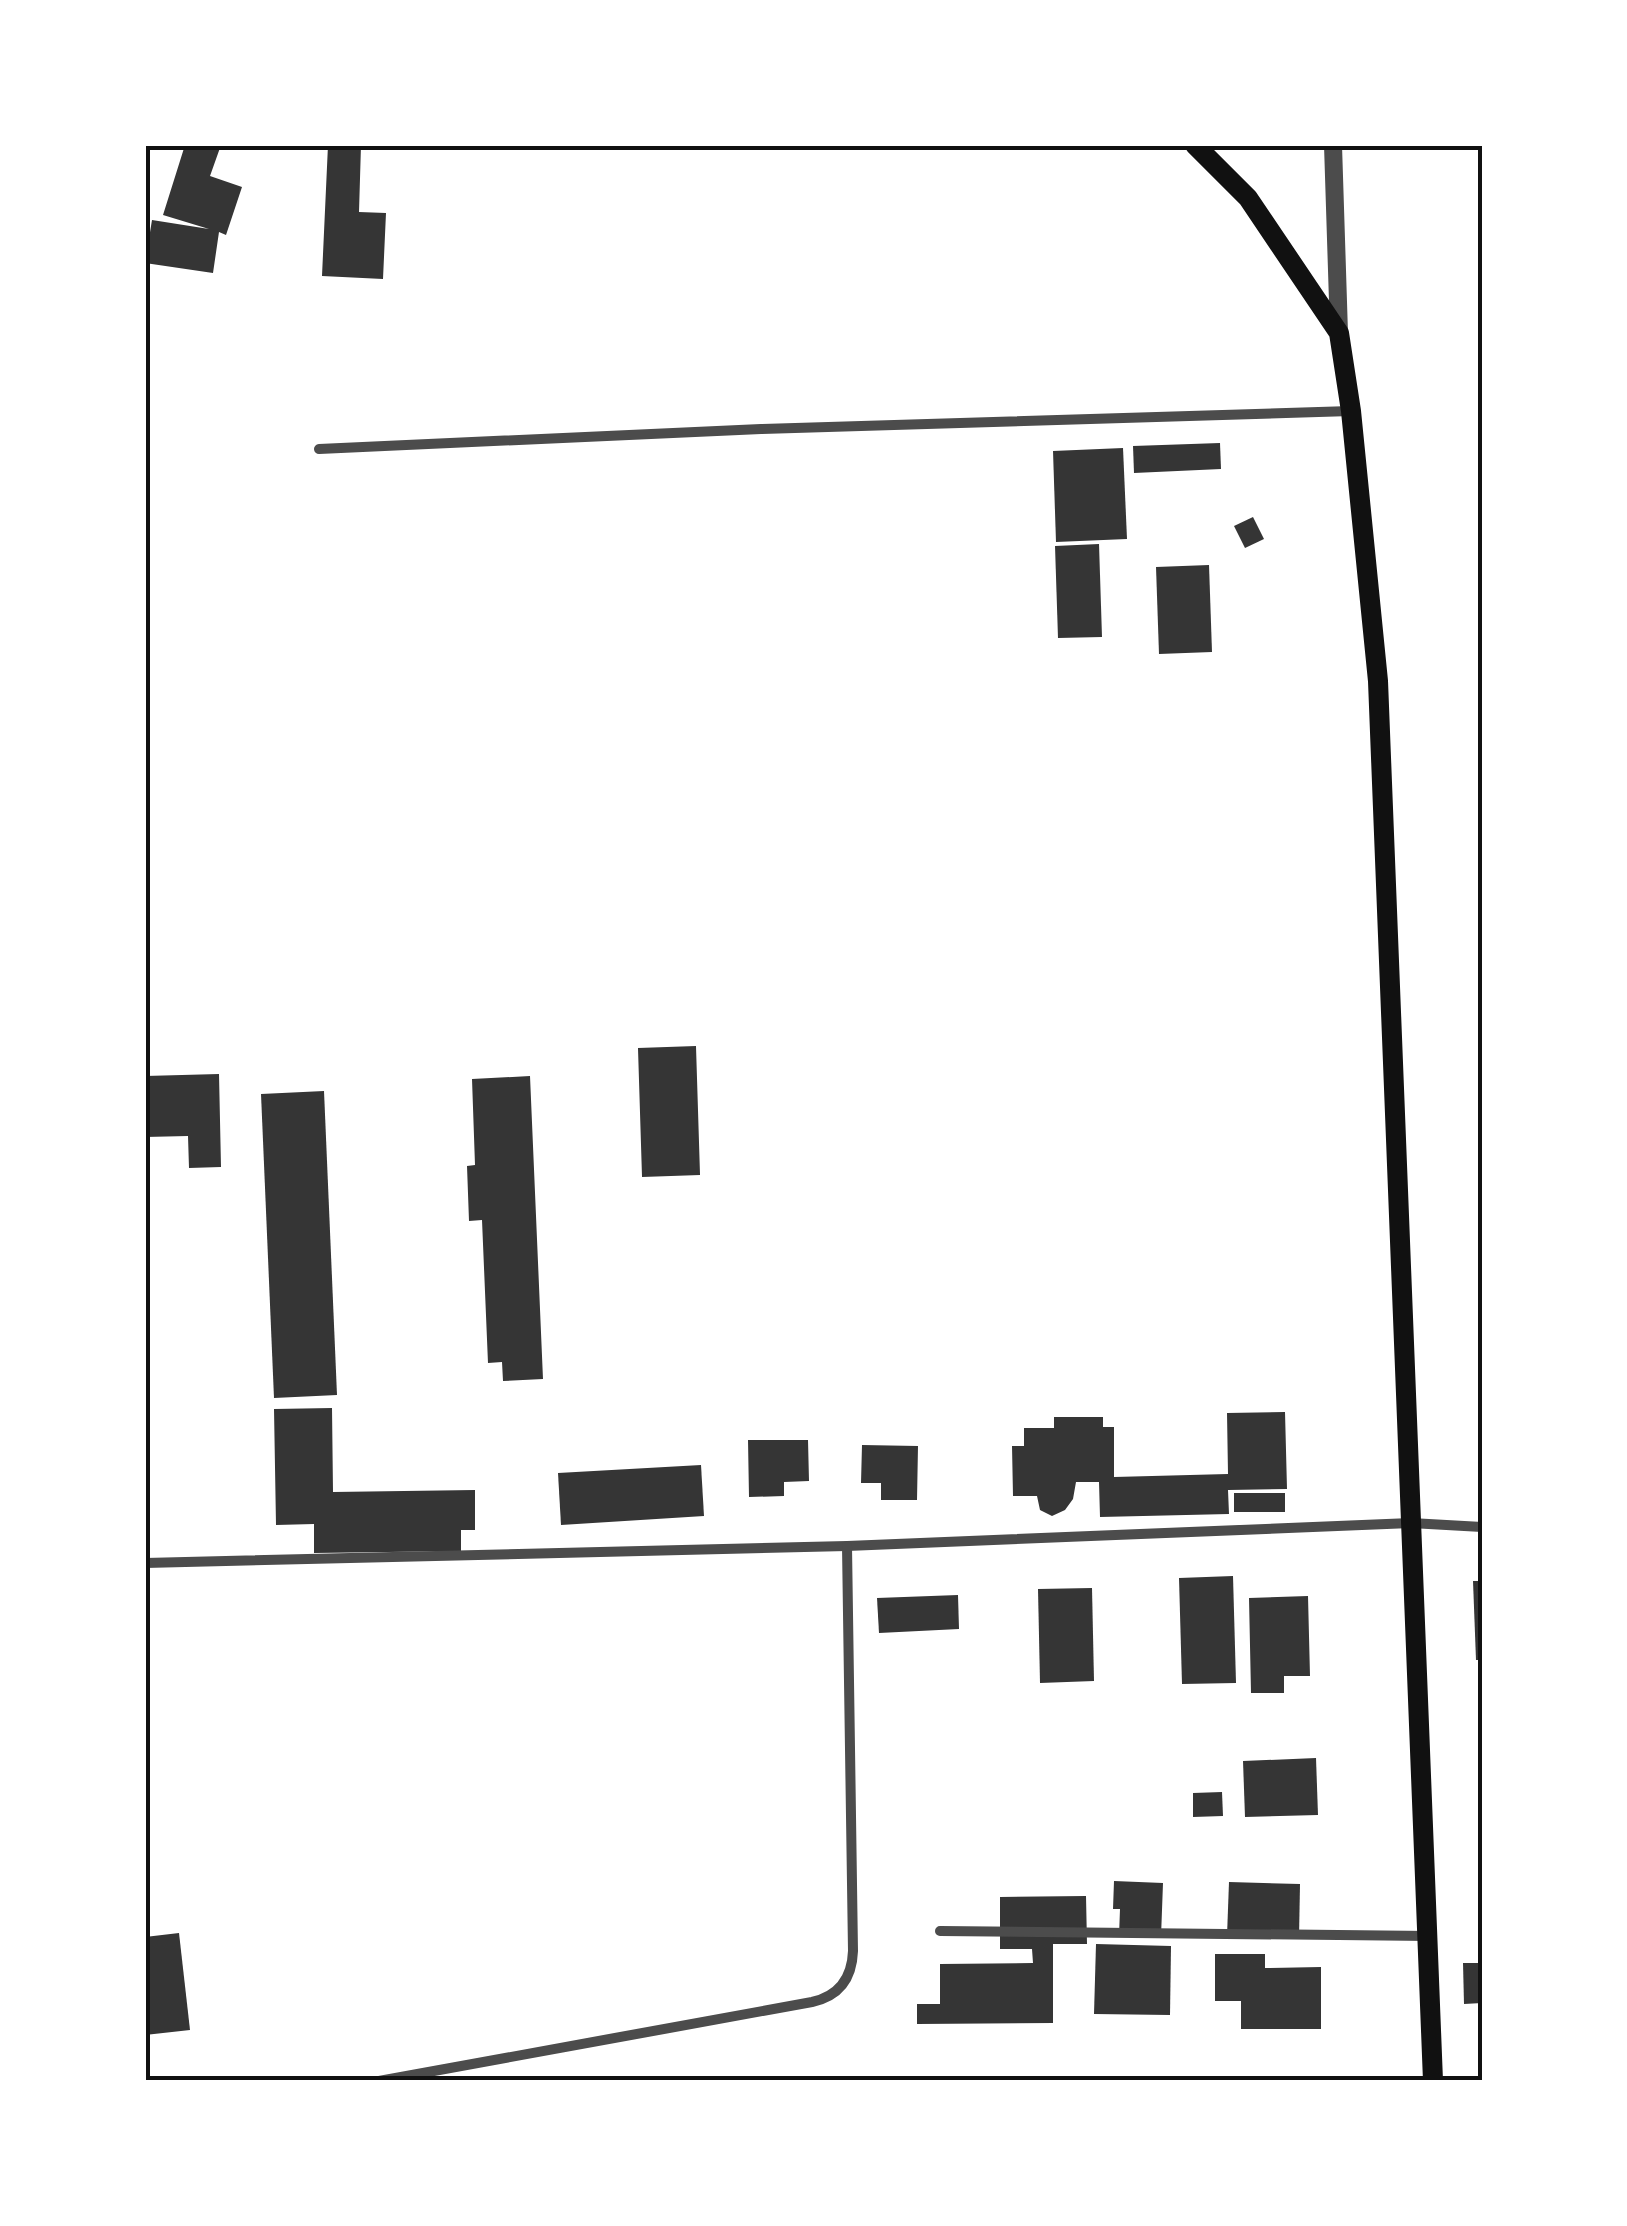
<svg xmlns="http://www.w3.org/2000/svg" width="1627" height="2226" font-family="Manrope,sans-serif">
<rect width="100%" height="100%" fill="#fff"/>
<!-- building -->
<g fill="#353535">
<polygon points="185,145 221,145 210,176 242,187 226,235 219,232 213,273 145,263 152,220 209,229 163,215"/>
<polygon points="328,145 361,145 359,212 386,213 383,279 322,276"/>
<polygon points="1220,443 1221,469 1134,473 1133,446"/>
<polygon points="1123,448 1127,539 1056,542 1053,451"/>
<polygon points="1253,517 1264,539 1245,548 1234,526"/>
<polygon points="1099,544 1102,637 1058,638 1055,546"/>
<polygon points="1209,565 1212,652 1159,654 1156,567"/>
<polygon points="696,1046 700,1175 642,1177 638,1048"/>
<polygon points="219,1074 221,1167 189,1168 188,1136 145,1137 145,1076"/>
<polygon points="530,1076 543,1379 503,1381 502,1362 488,1363 482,1220 469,1221 467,1166 475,1165 472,1079"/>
<polygon points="324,1091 337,1395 274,1398 261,1094"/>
<polygon points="332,1408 333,1492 475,1490 475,1530 461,1530 461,1551 314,1553 314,1524 276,1525 274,1409"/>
<polygon points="1285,1412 1287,1489 1228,1490 1229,1514 1100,1517 1099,1482 1076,1482 1073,1499 1065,1510 1052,1516 1040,1510 1037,1496 1013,1496 1012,1446 1024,1446 1024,1428 1054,1428 1054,1417 1103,1417 1103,1427 1114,1427 1114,1477 1228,1474 1227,1413"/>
<polygon points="748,1440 808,1440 809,1481 784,1482 784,1496 749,1497"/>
<polygon points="862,1445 918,1446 917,1500 881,1500 881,1483 861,1483"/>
<polygon points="701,1465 704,1516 561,1525 558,1473"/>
<rect x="1234" y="1493" width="51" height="19"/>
<polygon points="1233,1576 1236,1683 1182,1684 1179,1578"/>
<polygon points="1473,1581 1482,1581 1482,1660 1476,1660"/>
<polygon points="1092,1588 1094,1681 1040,1683 1038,1589"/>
<polygon points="958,1595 959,1629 879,1633 877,1598"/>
<polygon points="1308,1596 1310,1676 1284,1676 1284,1693 1251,1693 1249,1598"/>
<polygon points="1316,1758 1318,1815 1245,1817 1243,1761"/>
<polygon points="1222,1792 1223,1816 1193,1817 1193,1793"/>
<polygon points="1114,1881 1163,1883 1161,1937 1119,1936 1120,1909 1113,1909"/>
<polygon points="1229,1882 1300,1884 1299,1938 1227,1936"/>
<polygon points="1086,1896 1087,1944 1053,1944 1053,2023 917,2024 917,2004 940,2004 940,1964 1033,1963 1032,1949 1000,1949 1000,1897"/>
<polygon points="179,1933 190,2030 145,2035 145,1937"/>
<polygon points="1096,1944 1171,1946 1170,2015 1094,2014"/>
<polygon points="1215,1954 1265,1954 1265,1968 1321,1967 1321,2029 1241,2029 1241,2001 1215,2001"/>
<polygon points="1463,1963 1482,1963 1482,2003 1464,2004"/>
</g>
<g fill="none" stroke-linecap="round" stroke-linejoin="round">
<!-- minor -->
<g stroke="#4c4c4c" stroke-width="10">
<polyline points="319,449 761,429 1351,411"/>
<polyline points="145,1563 847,1546 1411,1523 1482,1527"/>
<polyline points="940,1931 1429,1936"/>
<path d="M 379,2081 L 812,2002 C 839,1996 852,1978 853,1951 L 847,1546"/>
</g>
<!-- tertiary -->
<polyline stroke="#4c4c4c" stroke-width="18" points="1333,145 1339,333"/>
<!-- secondary -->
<polyline stroke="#111" stroke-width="20" points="1195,145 1248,198 1339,333 1351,411 1378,681 1433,2081"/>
</g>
<!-- border -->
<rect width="1627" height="2226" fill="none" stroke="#ffffff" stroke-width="295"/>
<rect x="148" y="148" width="1332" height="1930" fill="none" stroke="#111" stroke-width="4"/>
</svg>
